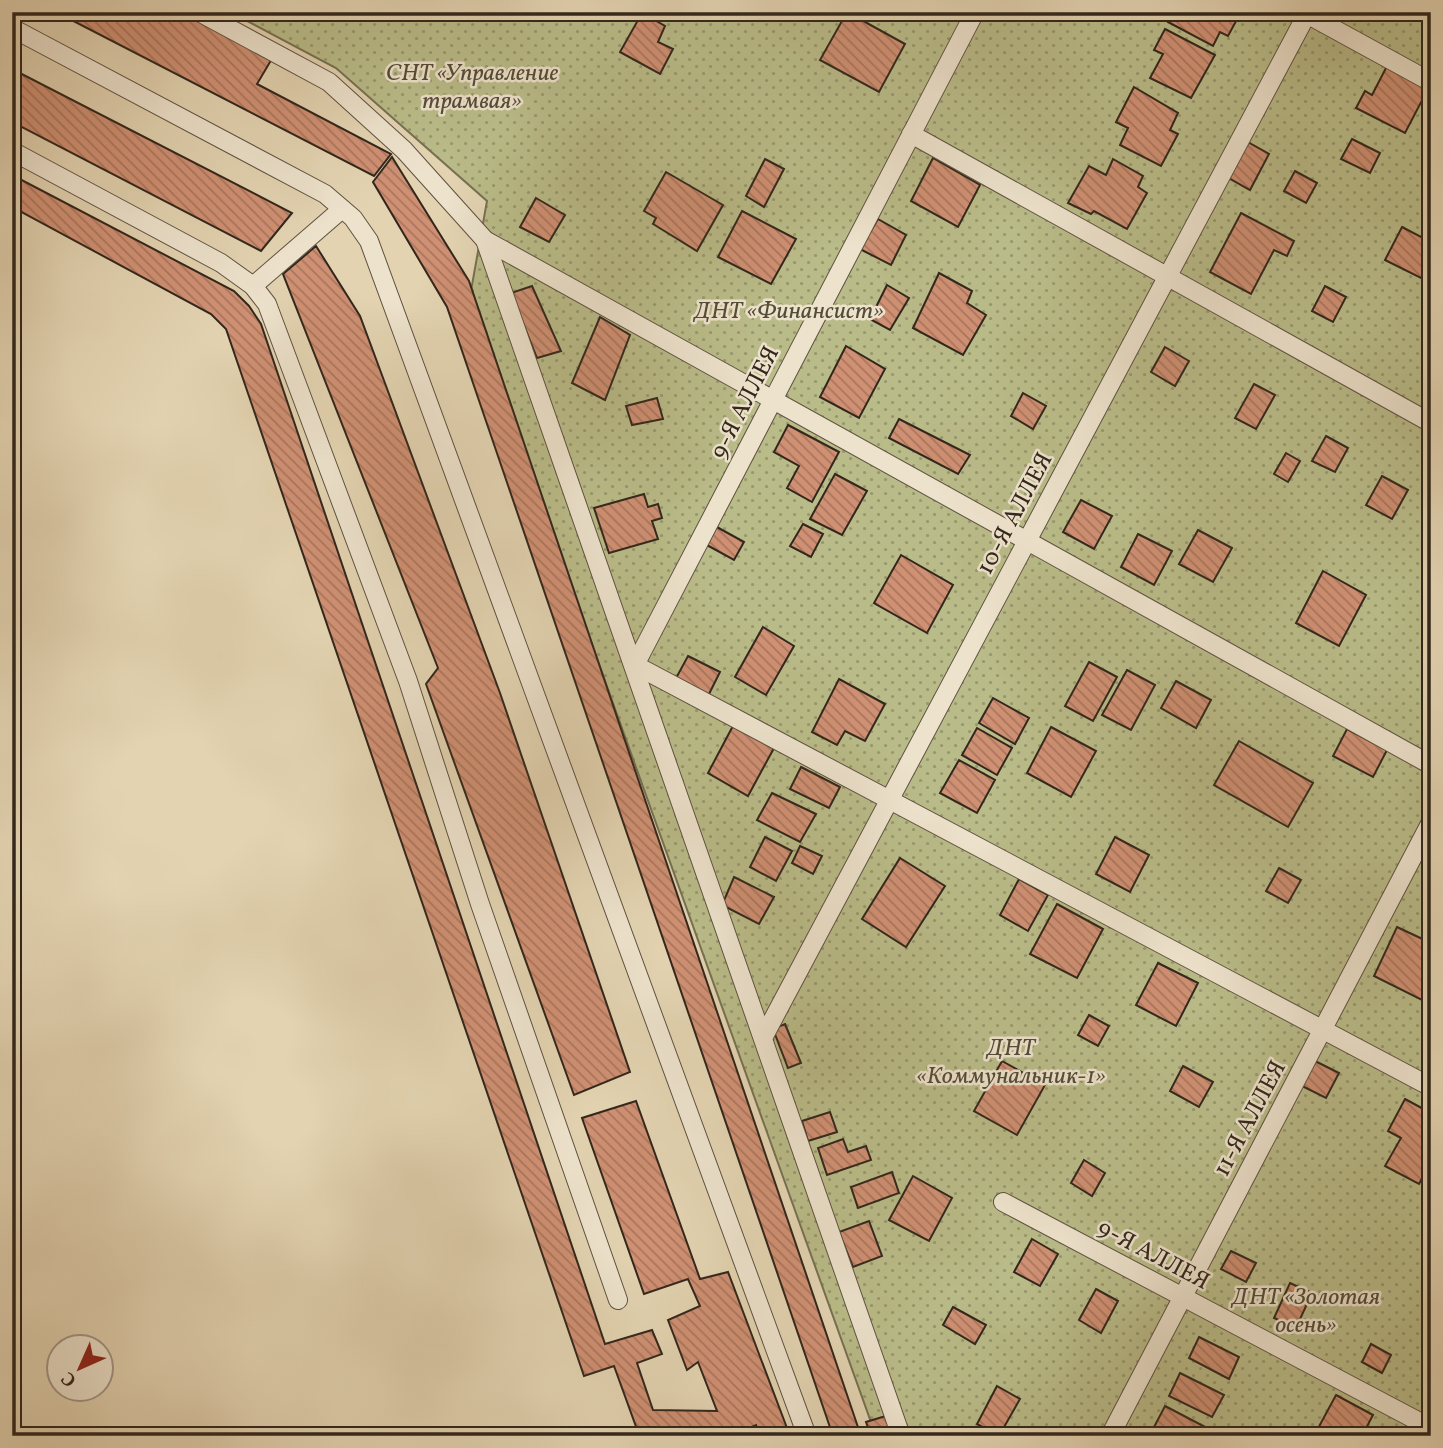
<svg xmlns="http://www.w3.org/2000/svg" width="1443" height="1448" font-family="Vollkorn,serif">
<defs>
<pattern id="grass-dots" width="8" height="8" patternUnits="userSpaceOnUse" patternTransform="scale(1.75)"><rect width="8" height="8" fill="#b9bb88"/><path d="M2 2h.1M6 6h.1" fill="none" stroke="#97986e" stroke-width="1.8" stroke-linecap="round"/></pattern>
<pattern id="building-back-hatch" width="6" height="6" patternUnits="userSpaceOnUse" patternTransform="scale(1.75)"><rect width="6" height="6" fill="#d09073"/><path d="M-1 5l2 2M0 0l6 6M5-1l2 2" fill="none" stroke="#a9765e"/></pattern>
</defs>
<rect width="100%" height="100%" fill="#e3d3b1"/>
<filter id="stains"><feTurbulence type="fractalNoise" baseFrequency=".00286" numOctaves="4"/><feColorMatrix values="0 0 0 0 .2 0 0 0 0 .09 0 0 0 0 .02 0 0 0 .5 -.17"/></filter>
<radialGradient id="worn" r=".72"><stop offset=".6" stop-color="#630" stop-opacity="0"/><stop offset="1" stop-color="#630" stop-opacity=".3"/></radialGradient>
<!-- grass -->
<polygon fill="url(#grass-dots)" stroke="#767152" stroke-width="2" points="230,12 1431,12 1431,1436 876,1436 469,302 487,201 336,68"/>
<!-- building -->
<g fill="url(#building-back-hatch)" stroke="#32271c" stroke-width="2">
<polygon points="56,12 189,12 273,57 257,84 391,154 374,176"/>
<polygon points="847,12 905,44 879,92 820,60"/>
<polygon points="1174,12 1241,12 1228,36 1220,32 1213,46 1168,22"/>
<polygon points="642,13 665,26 658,42 673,49 660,74 620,52"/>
<polygon points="1165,29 1215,55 1191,98 1150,78 1163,54 1154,50"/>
<polygon points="1387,66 1429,87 1405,133 1356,108 1365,91 1372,95"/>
<polygon points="12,69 292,213 261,251 12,122"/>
<polygon points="1134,87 1178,113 1170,130 1178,134 1161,166 1120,145 1128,128 1116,122"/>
<polygon points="1352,139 1380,153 1370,173 1341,159"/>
<polygon points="1246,141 1269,154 1250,190 1227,177"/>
<polygon points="392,157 469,281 861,1436 833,1436 447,307 373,182"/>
<polygon points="933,158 980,185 958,227 911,201"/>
<polygon points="765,159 784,169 764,207 746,196"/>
<polygon points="1113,159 1143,176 1138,187 1147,193 1127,229 1094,211 1091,214 1068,203 1089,166 1106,175"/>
<polygon points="1295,171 1317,183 1306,203 1284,191"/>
<polygon points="666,172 723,205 697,251 653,224 656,218 644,211"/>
<polygon points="12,175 234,291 249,306 261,324 605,1344 652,1330 662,1354 637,1363 653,1410 717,1411 698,1362 687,1370 668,1320 700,1306 688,1279 644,1294 582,1118 636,1101 700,1279 728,1272 790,1436 760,1436 756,1425 732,1436 663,1436 638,1432 614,1366 584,1376 226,329 211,314 12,207"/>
<polygon points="536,198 565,215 549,242 520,227"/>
<polygon points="742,211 796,239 771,284 718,257"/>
<polygon points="1241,213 1294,241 1287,256 1274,250 1251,294 1210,272"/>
<polygon points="878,219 906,235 891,265 860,249"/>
<polygon points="1402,227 1431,242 1431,283 1385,260"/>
<polygon points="316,246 360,316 500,693 630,1072 574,1095 426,684 438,668 283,274"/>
<polygon points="939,273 972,291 967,303 986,315 963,355 913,328"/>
<polygon points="887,285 909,298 890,330 870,319"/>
<polygon points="532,286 561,351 537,358 511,293"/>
<polygon points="1325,286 1346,297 1333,322 1312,311"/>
<polygon points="600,317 630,335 605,400 572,383"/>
<polygon points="846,346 885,369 859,418 820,397"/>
<polygon points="1165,347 1189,361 1175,386 1151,372"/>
<polygon points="1254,384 1275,395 1256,429 1235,418"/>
<polygon points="1023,393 1046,406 1033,429 1011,416"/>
<polygon points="657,398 663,419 632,425 626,406"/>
<polygon points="899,419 970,455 958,474 889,438"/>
<polygon points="788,425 839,452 812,502 787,488 799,466 774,452"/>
<polygon points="1326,436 1348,448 1335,472 1312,461"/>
<polygon points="1286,453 1300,461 1288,482 1274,474"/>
<polygon points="835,474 867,491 842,535 810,519"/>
<polygon points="1382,476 1408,490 1392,519 1366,505"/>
<polygon points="644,494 648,507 658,504 662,518 652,521 658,539 609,553 594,508"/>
<polygon points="1081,500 1112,516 1094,549 1063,532"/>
<polygon points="803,524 823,534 811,557 790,546"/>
<polygon points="715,526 744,542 734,560 705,544"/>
<polygon points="1198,530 1232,548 1213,582 1179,564"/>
<polygon points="1138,534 1172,551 1154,585 1121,567"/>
<polygon points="901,555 953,585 927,633 874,603"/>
<polygon points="1323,571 1366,595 1339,646 1296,623"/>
<polygon points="763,627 794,646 766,695 735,677"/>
<polygon points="688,656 720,672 707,698 675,680"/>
<polygon points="1089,662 1117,677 1093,721 1065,706"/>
<polygon points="1127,670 1155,685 1131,730 1102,715"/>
<polygon points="839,679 885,704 865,741 845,731 837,745 812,732"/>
<polygon points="1176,681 1211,700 1196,728 1161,708"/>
<polygon points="993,698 1029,718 1015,744 979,723"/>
<polygon points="734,724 774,748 748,796 708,773"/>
<polygon points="1051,727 1096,751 1071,797 1027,773"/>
<polygon points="977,728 1012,748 997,775 962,755"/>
<polygon points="1347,729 1387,750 1373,777 1333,756"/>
<polygon points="1239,741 1313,783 1288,827 1214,785"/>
<polygon points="959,760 995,780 977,813 940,793"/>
<polygon points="801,767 840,787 829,808 790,789"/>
<polygon points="772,793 816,814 800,842 757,820"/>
<polygon points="765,837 792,851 776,881 750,867"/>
<polygon points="1115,837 1149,855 1130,892 1096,874"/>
<polygon points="800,846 822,856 813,874 792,863"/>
<polygon points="900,858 945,886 906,947 862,919"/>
<polygon points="1279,868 1301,880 1288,903 1266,891"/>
<polygon points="734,877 774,897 759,924 722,905"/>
<polygon points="1019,879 1048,895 1028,931 1000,915"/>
<polygon points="1057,904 1103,929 1077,978 1030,954"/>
<polygon points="1397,927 1431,943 1431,988 1424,1001 1374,976"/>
<polygon points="1158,963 1198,983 1176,1026 1136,1005"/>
<polygon points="1089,1015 1109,1026 1098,1046 1078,1035"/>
<polygon points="785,1024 801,1063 788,1068 773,1029"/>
<polygon points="1313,1060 1339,1073 1326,1098 1300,1085"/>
<polygon points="1002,1061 1045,1085 1017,1135 974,1111"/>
<polygon points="1183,1066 1213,1082 1199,1107 1170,1091"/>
<polygon points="1405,1099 1431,1113 1422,1135 1431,1140 1431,1162 1419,1184 1385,1166 1401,1138 1388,1131"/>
<polygon points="830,1112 837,1132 808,1141 802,1121"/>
<polygon points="843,1139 848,1152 866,1146 871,1160 827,1175 818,1148"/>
<polygon points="1084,1160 1105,1173 1092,1196 1071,1183"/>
<polygon points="892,1172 899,1193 858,1208 851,1187"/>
<polygon points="913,1176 952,1198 929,1241 889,1220"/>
<polygon points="869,1221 882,1256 853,1267 839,1232"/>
<polygon points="1032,1239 1058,1254 1040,1286 1014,1272"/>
<polygon points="1231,1251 1256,1263 1246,1282 1221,1269"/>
<polygon points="1290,1283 1312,1293 1296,1328 1274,1318"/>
<polygon points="1096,1289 1118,1301 1101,1333 1079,1320"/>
<polygon points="953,1307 986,1325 975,1344 943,1325"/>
<polygon points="1199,1337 1239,1357 1229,1379 1189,1358"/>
<polygon points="1371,1344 1391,1355 1382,1373 1362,1362"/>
<polygon points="1180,1373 1224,1395 1212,1417 1169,1396"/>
<polygon points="997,1386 1020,1399 999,1436 977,1424"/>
<polygon points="1336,1395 1373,1415 1362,1436 1324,1436 1316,1432"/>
<polygon points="1165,1406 1209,1429 1205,1436 1160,1436 1152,1431"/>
<polygon points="889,1415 896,1436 871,1436 866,1422"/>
</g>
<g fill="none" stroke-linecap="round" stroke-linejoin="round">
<defs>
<g id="service">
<polyline points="199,12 329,82 404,150 485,240 1431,765"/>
<polyline points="975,12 635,665 1431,1087"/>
<polyline points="1303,12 1431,82"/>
<polyline points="12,28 325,194 353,218 369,241 807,1436"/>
<polyline points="911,134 1431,423"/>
<polyline points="12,151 221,263 253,286 267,304 408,681 480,904 618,1300"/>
<polyline points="485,240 901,1436"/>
<polyline points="253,286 342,209"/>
<polyline points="763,1038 1308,12"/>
<polyline points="1003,1202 1431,1428"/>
<polyline points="1110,1436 1431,822"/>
</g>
</defs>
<!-- service casing -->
<use href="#service" stroke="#5e5241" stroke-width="20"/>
<!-- service -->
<use href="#service" stroke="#ede2cc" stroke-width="18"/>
</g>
<g text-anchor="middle" stroke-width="5" stroke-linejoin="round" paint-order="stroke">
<!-- park labels -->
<g font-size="24" font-style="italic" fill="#544c37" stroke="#ede2cc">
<text x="472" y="80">СНТ «Управление<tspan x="472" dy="28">трамвая»</tspan></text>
<text x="789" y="318">ДНТ «Финансист»</text>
<text x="1011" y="1055">ДНТ<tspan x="1011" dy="28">«Коммунальник-1»</tspan></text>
<text x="1306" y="1304">ДНТ «Золотая<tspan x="1306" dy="28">осень»</tspan></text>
</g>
<!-- street labels -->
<g font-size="24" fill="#32271c" stroke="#ede2cc">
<text transform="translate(744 402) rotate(-63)" y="8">9-Я АЛЛЕЯ</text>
<text transform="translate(1014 513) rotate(-62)" y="8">10-Я АЛЛЕЯ</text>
<text transform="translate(1249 1118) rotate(-62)" y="8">11-Я АЛЛЕЯ</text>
<text transform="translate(1154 1254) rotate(28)" y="8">9-Я АЛЛЕЯ</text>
</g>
</g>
<!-- margin -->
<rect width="1443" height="1448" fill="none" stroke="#e3d3b1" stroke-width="42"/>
<rect x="14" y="14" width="1415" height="1420" fill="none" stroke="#32271c" stroke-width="3.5"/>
<rect x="21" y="21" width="1401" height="1406" fill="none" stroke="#32271c" stroke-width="2"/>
<!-- north arrow -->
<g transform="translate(80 1368) rotate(225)"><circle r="33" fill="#ede2cc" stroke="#a29786" stroke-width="2"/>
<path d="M0-5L12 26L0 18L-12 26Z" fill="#8f2418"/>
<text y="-10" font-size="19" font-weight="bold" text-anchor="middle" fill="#32271c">С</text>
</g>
<rect width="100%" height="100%" filter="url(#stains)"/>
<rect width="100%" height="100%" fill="url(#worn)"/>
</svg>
